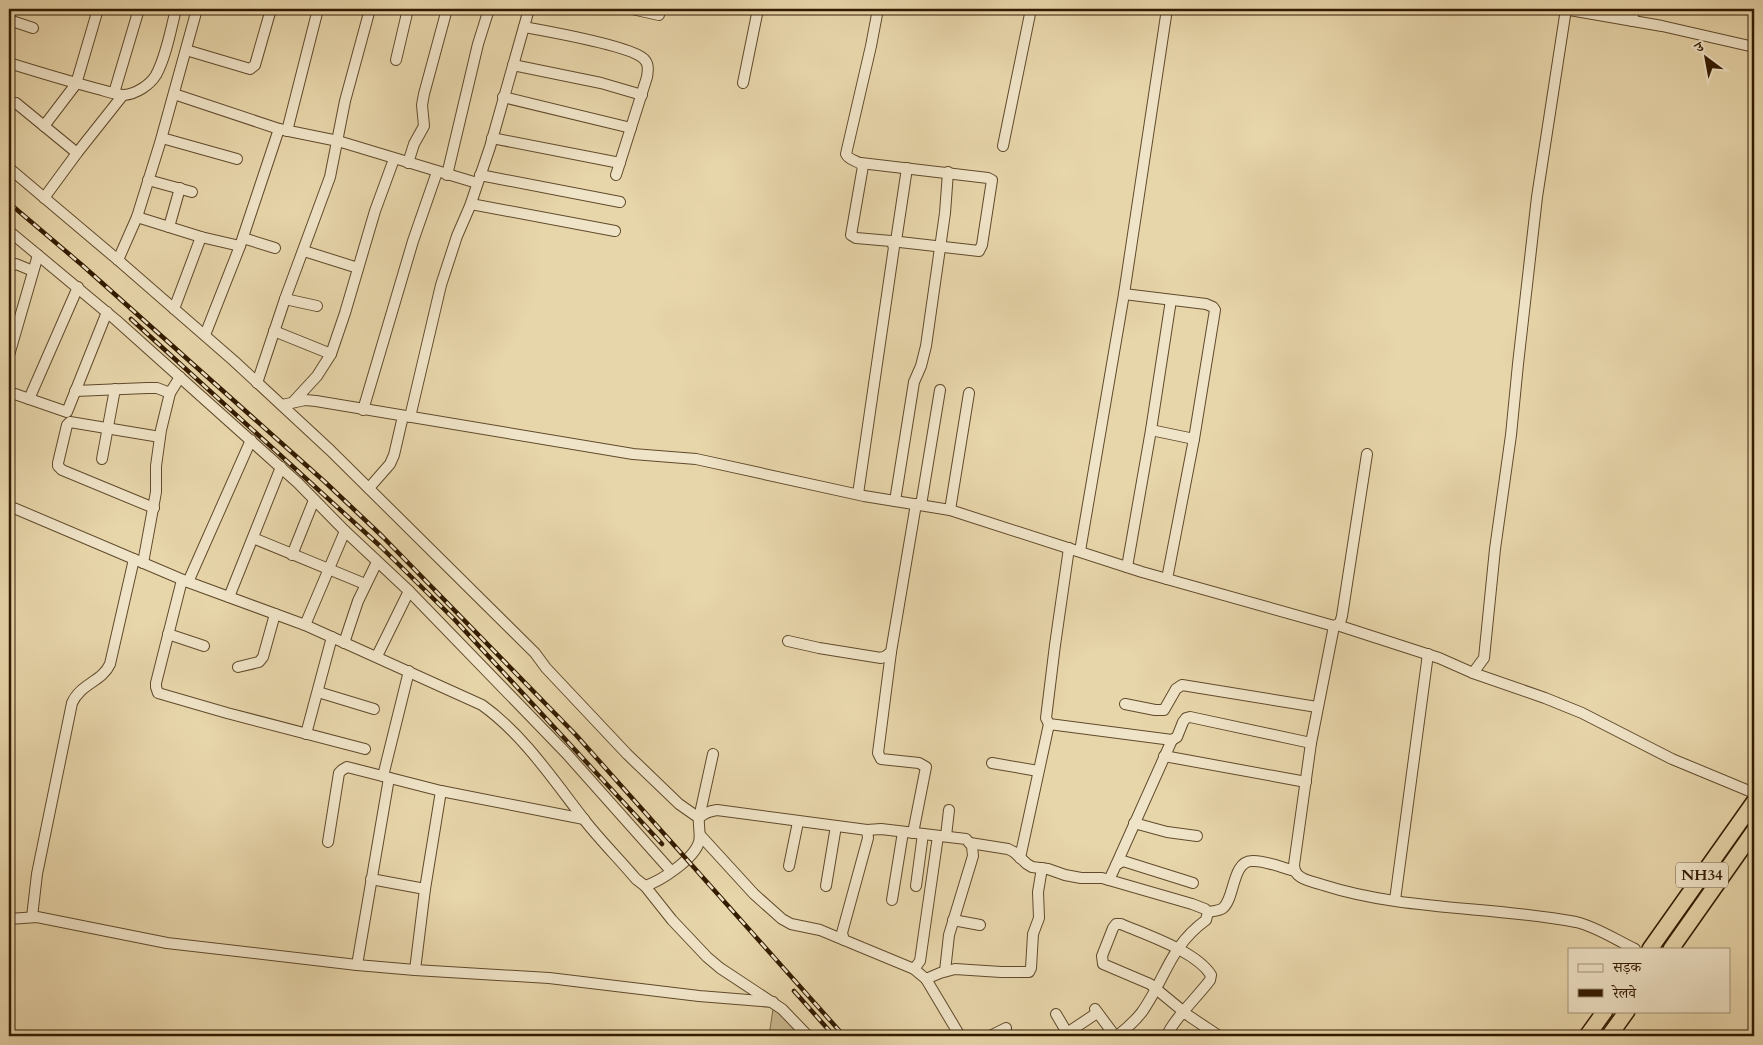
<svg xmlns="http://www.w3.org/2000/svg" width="1763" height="1045" font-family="Cardo,'Noto Serif Devanagari',serif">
<rect width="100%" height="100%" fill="#e8d6ab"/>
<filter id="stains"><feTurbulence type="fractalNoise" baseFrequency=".004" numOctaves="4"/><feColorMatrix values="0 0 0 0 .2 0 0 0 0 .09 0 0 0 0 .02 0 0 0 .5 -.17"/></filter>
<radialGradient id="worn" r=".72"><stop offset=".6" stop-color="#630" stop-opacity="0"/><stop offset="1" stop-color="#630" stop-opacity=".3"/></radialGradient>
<!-- green -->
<polygon fill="#c9b68e" stroke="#7e6847" points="773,1009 780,1013 801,1036 769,1036"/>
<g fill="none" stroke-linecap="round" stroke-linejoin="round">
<defs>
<g id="minor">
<polyline points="632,9 659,15"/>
<polyline points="1564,9 1662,26 1754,47"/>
<polyline points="9,20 33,28"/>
<polyline points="1632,21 1634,9"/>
<path d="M 524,27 C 546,31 632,46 644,59 C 649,64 648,70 647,77 L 616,175"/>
<polyline points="186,50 250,69 255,65 271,9"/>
<polyline points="396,60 408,9"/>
<path d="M 9,63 C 38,72 68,81 98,89 C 106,91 116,95 124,95 C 136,94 150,85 156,75 C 166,57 171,29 176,9"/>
<polyline points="513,65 601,83 642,95"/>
<polyline points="743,83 758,9"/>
<polyline points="114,93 139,9"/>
<polyline points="174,94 279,129 338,141 477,183"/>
<polyline points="503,97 631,128"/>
<polyline points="16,103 77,153"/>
<polyline points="44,126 76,84 98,9"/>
<polyline points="287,131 318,9"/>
<polyline points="162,138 237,159"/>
<polyline points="492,138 620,163"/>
<polyline points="1003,146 1031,9"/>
<polyline points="408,163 414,144 424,126 422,105 424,94 447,9"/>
<polyline points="861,163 988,178 992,180 982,245 979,251 891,241"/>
<polyline points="9,168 118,260 234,361 330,450 535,653 546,668 627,754 679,804 699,818 713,754"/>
<polyline points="447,175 478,44 489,9"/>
<polyline points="480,175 620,202"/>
<polyline points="148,180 192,192"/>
<polyline points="44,198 77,153 123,95"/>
<polyline points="471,204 615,231"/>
<polyline points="137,217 201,237 240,246"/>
<polyline points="169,227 180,188"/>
<polyline points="9,231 116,320 298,483 345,531 409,591 566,753 671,871"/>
<polyline points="243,238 275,248"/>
<polyline points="896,241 907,168"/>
<polyline points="304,251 358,268"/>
<polyline points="118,260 137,217 160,143 197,9"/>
<polyline points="9,270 11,266 16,264 33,271"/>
<polyline points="1124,294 1206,304 1213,307 1215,310 1194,439 1167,579"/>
<polyline points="285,299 317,306"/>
<polyline points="174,309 201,237"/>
<polyline points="274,331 331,354"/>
<polyline points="205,335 240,246 279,129"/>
<polyline points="9,355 38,255"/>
<polyline points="257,383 285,299 330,177 345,101 370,9"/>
<polyline points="75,391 147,388 157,388 170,393"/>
<polyline points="9,392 67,412 107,312"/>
<polyline points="29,399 78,287"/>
<polyline points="294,401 317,376 331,354 345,313 375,211 394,159"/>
<polyline points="282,405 305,400 316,401 633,454 696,459 864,496 950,510 1142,572 1334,626 1340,623 1342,616 1367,454"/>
<polyline points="363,410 413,241 437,172"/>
<polyline points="410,417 441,285 457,236 470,206 490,147 529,9"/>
<polyline points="1151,430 1194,439"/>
<polyline points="102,459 115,389"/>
<polyline points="369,488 390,464 394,455 403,416"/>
<path d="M 858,494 L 894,247 L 891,241 L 856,238 L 851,235 L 863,166 C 858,160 849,161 846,154 L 871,46 L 878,9"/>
<polyline points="895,501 914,382 921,366 926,346 945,213 948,172"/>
<polyline points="921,505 940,390"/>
<path d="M 9,506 L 188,582 L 305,625 L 482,705 C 524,735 554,781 586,822 C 601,841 620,860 636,879 L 645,886 C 661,881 694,859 699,842 C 701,834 698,826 699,818 C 704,813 710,811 717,810 L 867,830 L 868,838 L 842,933 L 844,940 L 914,969 L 926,979 L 960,1036"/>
<polyline points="154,508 62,470 58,466 58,463 67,425 70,422 160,437"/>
<polyline points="950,510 969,393"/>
<polyline points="253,538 365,584"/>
<polyline points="1069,548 1055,645 1046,718 1049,724 1172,740 1177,737 1183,722 1186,718 1190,717 1311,743"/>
<polyline points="1080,551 1124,294 1167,9"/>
<polyline points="292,555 314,500"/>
<polyline points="143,563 156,492 156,466 161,430 170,393 180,377"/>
<polyline points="1127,567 1151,430 1171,300"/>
<polyline points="182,580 156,683 156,687 158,693 227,713 365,749"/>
<polyline points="188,582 251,440"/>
<polyline points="229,597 281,467"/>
<polyline points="305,625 345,531"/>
<polyline points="1337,625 1439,658 1473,673 1545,698 1582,713 1672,759 1754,793"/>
<path d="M 1334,626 L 1311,743 L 1294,865 C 1294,869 1295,872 1298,875 C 1304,881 1315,882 1323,885 C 1404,911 1493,906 1576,922 C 1597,927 1616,940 1635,949"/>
<polyline points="168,634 204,646"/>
<polyline points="788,641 819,648 881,658 886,656 891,652 916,504"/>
<polyline points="344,643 358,601 377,562"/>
<polyline points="891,652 878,753 881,759 919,763 926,767 913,833"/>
<polyline points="377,656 409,591"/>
<polyline points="238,667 259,662 263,657 275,614"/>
<polyline points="1473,673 1484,658 1495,549 1511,435 1518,364 1537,197 1566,9"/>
<polyline points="318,692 374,709"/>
<polyline points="1125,704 1155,710 1164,710 1176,689 1182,685 1317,707"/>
<polyline points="306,734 332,637"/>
<polyline points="1164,756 1306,782"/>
<polyline points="992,763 1038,771"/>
<polyline points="383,776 409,671"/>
<polyline points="1134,823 1167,832 1197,836"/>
<polyline points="867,830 881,829 966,839 972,846 973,856 949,935 945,971"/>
<polyline points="700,835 754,894 782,919 791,924 820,930 844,940"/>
<polyline points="946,836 949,810"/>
<polyline points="328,842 339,773 342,770 347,767 441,791 584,819"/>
<path d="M 970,843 L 1008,849 L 1014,852 L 1027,864 L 1032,867 L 1048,869 L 1065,875 L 1081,878 L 1102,878 L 1192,904 L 1205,909 L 1208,912 L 1206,920 C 1169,947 1166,978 1142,1012 C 1135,1021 1126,1029 1117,1036"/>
<polyline points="1020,858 1049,724"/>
<polyline points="1116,865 1172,740"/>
<polyline points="789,866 798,822"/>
<polyline points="371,879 425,889"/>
<polyline points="1109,880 1116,865 1123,861 1193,883"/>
<polyline points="645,886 672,920 707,957 720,968 782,1009 808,1036"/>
<polyline points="826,886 836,826"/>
<polyline points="916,886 923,834"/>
<polyline points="892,900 903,832"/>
<polyline points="1395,900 1428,654"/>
<path d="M 1208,912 C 1213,911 1219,911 1223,908 C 1235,898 1232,861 1252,861 C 1264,860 1283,868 1295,871"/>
<path d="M 32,917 L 37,874 L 72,703 C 81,683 102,682 110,664 L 134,559"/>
<polyline points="9,919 37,917 167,943 357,965 415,970 549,978 699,996 773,1002"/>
<polyline points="953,920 980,925"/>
<polyline points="357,965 389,778"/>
<polyline points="914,969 920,961 938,836"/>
<polyline points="415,970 425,889 441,791"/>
<polyline points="926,979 940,973 955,969 1001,972 1029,972 1031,968 1033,934 1039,918 1038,892 1042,868"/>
<polyline points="1095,1009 1115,1036"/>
<polyline points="1056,1014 1069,1036"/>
<polyline points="1067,1033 1097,1013"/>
<polyline points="990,1036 1006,1028"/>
<path d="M 1167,1036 C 1171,1022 1200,994 1210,980 L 1211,975 C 1196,951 1146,935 1121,924 L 1116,924 L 1113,928 L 1102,956 L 1103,964 L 1150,984 L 1189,1016 L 1219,1036"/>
</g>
<g id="highway">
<polyline points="1650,949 1754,802"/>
<polyline points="1671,949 1754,831"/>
<polyline points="1587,1036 1605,1011"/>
<polyline points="1609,1036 1627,1011"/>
</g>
</defs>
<!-- minor casing -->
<use href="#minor" stroke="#604a2b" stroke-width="12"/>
<!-- highway casing -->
<use href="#highway" stroke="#331b00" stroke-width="18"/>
<!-- minor -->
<use href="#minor" stroke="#f0e4c8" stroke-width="10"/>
<!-- highway -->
<use href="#highway" stroke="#e8d6ab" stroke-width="15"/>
<defs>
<g id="rail">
<polyline points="9,203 82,265 325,482 383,537 576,735 844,1036"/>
<polyline points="131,319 380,546 454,619 662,844"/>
<polyline points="794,991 834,1036"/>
</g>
</defs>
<!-- rail casing -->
<use href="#rail" stroke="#331b00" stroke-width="4.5"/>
<!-- rail -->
<use href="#rail" stroke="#f0e4c8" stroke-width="2.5" stroke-dasharray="8" stroke-linecap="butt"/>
</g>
<g text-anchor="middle" stroke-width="4.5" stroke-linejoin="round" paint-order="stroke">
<!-- shield labels -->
<rect fill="#f0e4c8" stroke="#6c573c" stroke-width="1" x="1676" y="862.5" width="52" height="25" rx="4"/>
<g font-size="15" font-weight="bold" fill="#331b00">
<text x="1702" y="880">NH34</text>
</g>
</g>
<!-- margin -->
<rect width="1763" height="1045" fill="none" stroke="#e8d6ab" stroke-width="30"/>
<rect x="10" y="10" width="1743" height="1025" fill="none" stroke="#331b00" stroke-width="2.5"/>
<rect x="15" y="15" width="1733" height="1015" fill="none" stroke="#331b00"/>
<!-- legend -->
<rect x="1568" y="948" width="162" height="65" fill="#f0e4c8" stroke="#a49478"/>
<rect x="1578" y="964" width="25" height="8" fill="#f0e4c8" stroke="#a49478"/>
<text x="1613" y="972" font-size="15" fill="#331b00">सड़क</text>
<rect x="1578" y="989" width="25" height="8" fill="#331b00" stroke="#a49478"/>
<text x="1613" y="998" font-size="15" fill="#331b00">रेलवे</text>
<!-- north arrow -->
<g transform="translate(1706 58) rotate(328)" stroke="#f0e4c8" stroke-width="4" paint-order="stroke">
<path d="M0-4L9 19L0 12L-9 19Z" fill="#331b00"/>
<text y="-8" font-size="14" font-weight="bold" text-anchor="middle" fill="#331b00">उ</text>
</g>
<rect width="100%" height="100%" filter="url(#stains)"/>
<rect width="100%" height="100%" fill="url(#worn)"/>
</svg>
